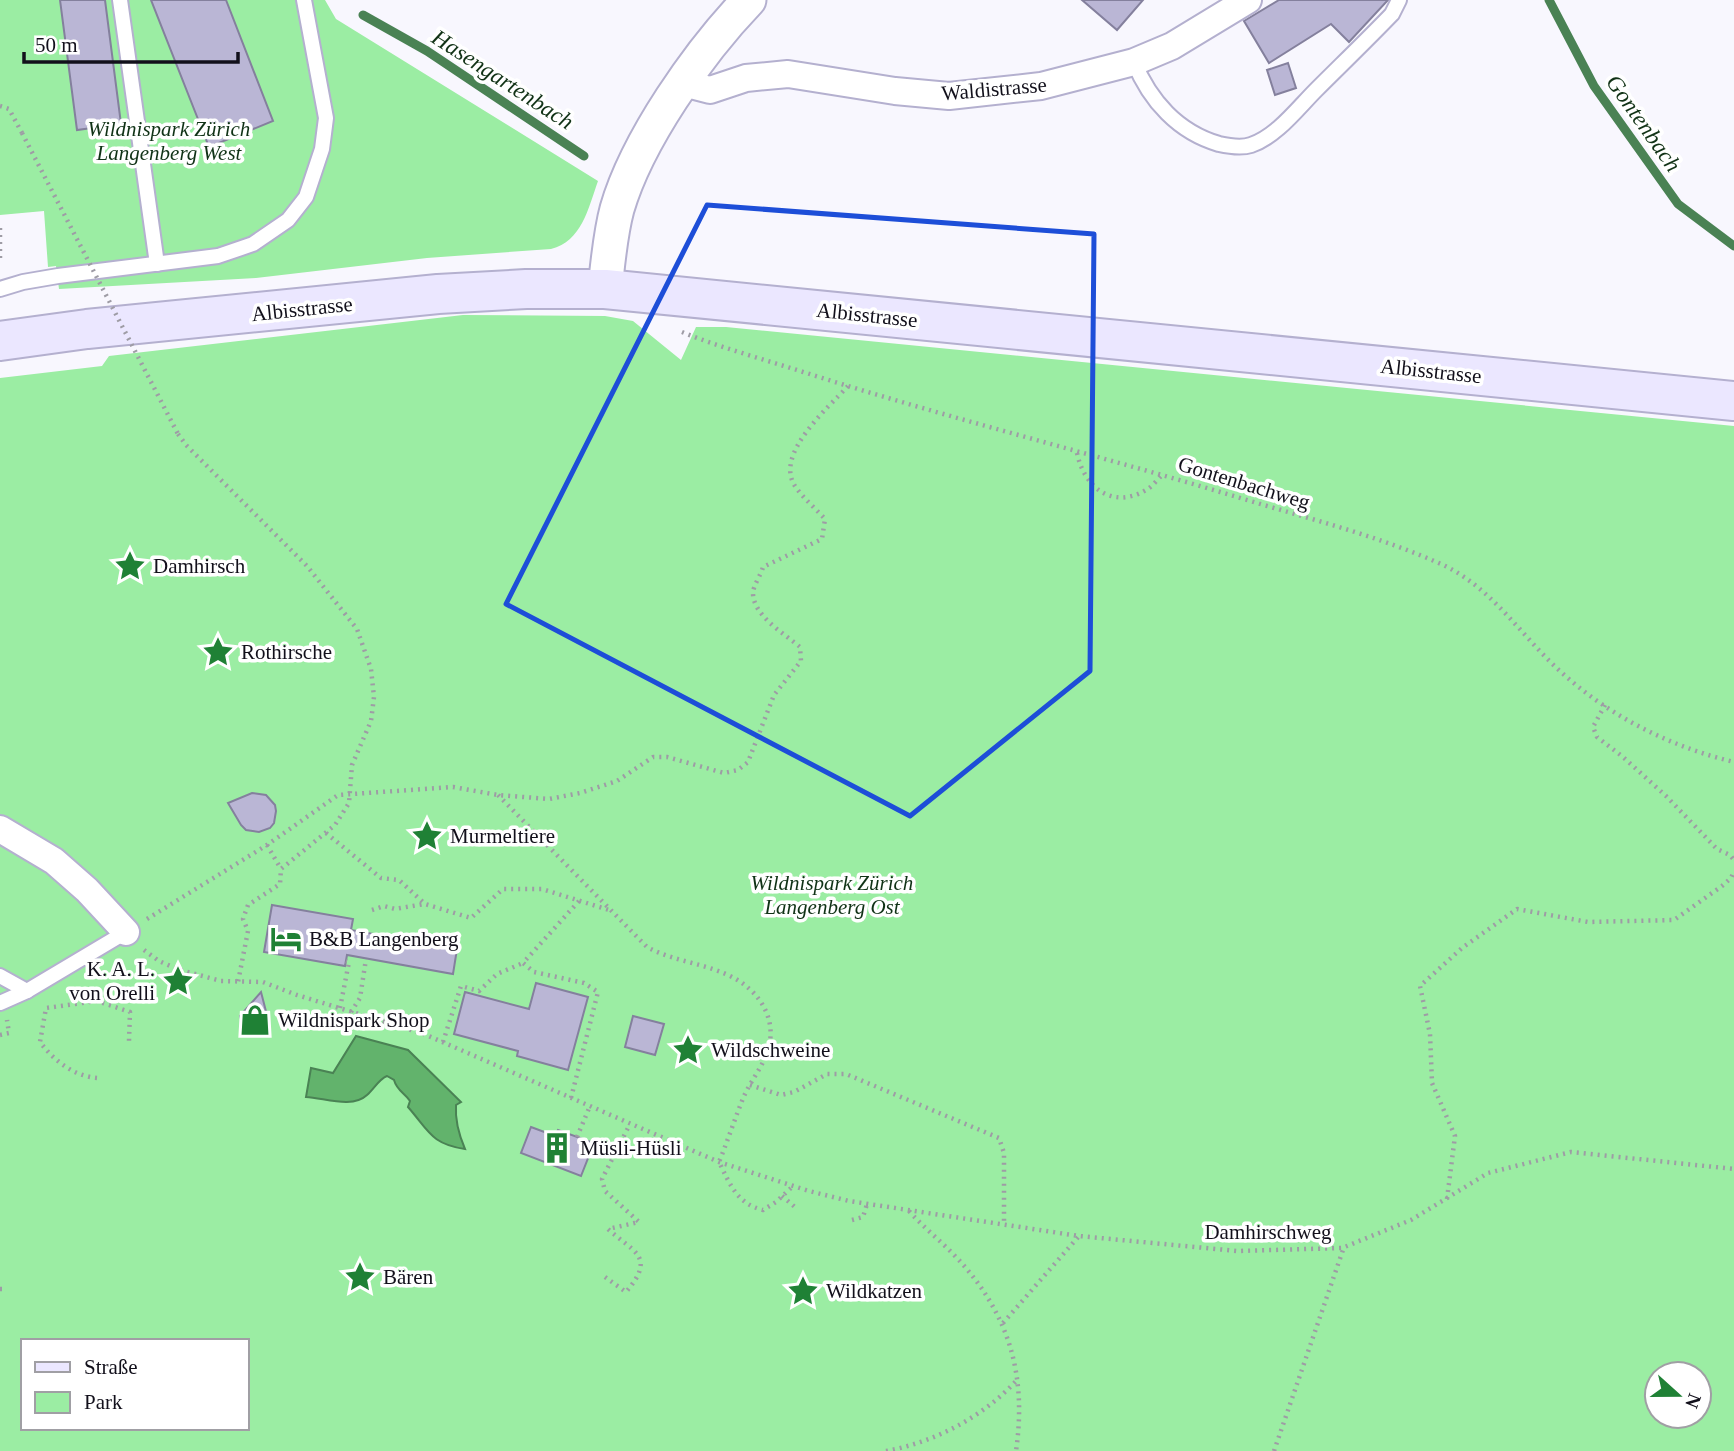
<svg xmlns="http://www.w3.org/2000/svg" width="1734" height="1451" font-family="Georgia,serif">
<rect width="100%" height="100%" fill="#f8f7fe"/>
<!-- green -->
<g fill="#9beda3" fill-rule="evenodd">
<path d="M 0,0 L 325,0 L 336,19 L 598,181 C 588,209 582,241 551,249 L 427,258 L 256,278 L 59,289 L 56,266 L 48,267 L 44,211 L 0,215 Z"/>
<path d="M 463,315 L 605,316 L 633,321 L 681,360 L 696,327 L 726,327 L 1734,426 L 1734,1451 L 0,1451 L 0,378 L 102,366 L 109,356 ZM 23,1341 L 247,1341 L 247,1428 L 23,1428 ZM 1657,1374 L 1699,1374 L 1699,1416 L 1657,1416 Z"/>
</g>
<!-- water -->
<path fill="#62b36c" stroke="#4a8254" stroke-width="2" d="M 356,1036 L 408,1050 L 461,1102 L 456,1105 C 455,1119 459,1135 465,1149 C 431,1144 429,1131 408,1107 L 410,1101 C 405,1093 397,1091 394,1080 L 387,1076 C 379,1079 374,1089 367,1095 C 352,1109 325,1098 306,1097 L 311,1068 L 333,1073 Z"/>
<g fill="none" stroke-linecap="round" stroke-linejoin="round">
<!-- stream -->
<g stroke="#4a8254" stroke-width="9">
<polyline points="1549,0 1594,86 1678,204 1734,246"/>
<polyline points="363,15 427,51 584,156"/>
</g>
</g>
<!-- building -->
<g fill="#bab6d5" stroke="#84809d" stroke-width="2">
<polygon points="60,0 105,0 121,124 77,130"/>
<polygon points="151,0 226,0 273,121 209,147"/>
<polygon points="1082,0 1143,0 1117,30"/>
<polygon points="1279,0 1388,0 1349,42 1331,24 1269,63 1244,21"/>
<polygon points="1288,63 1296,88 1275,95 1267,70"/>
<polygon points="252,793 266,795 275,805 276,811 274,823 270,828 259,832 246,830 241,825 228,803"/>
<polygon points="272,905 353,919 351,930 457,949 453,974 347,955 345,966 264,952"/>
<polygon points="536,983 588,997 568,1070 517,1056 518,1051 454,1034 465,992 529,1009"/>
<polygon points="261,992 269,1023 258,1035 244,1030 240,1016"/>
<polygon points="633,1016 664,1024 655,1055 625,1047"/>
<polygon points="531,1127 555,1136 558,1130 594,1143 581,1176 521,1153"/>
</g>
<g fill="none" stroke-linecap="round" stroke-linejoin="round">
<defs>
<g id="service">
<polyline points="120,0 157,264"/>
<path d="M 1134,62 C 1150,101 1178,132 1219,144 C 1228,146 1242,148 1251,145 C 1277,136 1297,109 1316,90 C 1341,65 1367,40 1392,14 L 1399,0"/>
<polyline points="0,289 23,282 58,276 218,256 253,244 288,220 306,197 322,149 326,118 304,0"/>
<polyline points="0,976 27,991"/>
<polyline points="0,1003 27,991 126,932"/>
</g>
<g id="minor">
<polyline points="683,83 710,90 746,78 788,74 895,91 949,96 1041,86 1134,62 1172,46 1248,0"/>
<polyline points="0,829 54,861 87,890 126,932"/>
</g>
<path id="tertiary" d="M 605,289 C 608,262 610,235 617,209 C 637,140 699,52 749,0"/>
<polyline id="secondary" points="0,341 87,329 438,294 526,289 605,289 1734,401"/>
</defs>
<!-- service casing -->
<use href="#service" stroke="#b4b0cf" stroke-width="18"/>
<!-- minor casing -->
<use href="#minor" stroke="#b4b0cf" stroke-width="30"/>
<!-- tertiary casing -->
<use href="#tertiary" stroke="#b4b0cf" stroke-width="37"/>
<!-- secondary casing -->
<use href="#secondary" stroke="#b4b0cf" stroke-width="42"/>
<!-- path -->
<g stroke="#9e9ca5" stroke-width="4.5" stroke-dasharray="2 5" stroke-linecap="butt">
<polyline points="0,106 9,109 22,133"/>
<polyline points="0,228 0,263"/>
<path d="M 682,332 C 719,347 759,358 797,370 C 943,417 1091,453 1237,497 C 1306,518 1376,535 1441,564 C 1492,587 1521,636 1561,672 C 1609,716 1671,747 1734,762"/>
<polyline points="178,434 186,445 307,566 357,629 371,669 374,697 371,721 352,765 349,803 335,825 281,869 280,884 248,905 243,919 248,931 238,982"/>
<path d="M 1077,453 C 1084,487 1112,510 1146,490 C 1152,487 1157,480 1162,475"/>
<polyline points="1605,705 1593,727 1597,737 1623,757 1666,796 1717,849 1730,855 1734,860"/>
<path d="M 498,795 L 647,947 C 673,961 702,963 728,975 C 761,990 781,1023 765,1058 C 759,1071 750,1083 744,1096 C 735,1118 728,1140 719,1162 C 730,1184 737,1204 763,1210 L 776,1202 L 792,1187"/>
<polyline points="326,833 381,878 399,880 425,904 471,918 503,889 542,889 609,910"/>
<polyline points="267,845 281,869"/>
<polyline points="372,910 384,906 395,909 424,904"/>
<path d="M 147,919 L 267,845 L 338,795 L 453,787 L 498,795 L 549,799 L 580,793 L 617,781 L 653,757 L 667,757 L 724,773 L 738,770 L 748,762 L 774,695 L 801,661 L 800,647 C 785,634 753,616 753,593 C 753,586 761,575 763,567 L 822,539 L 825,519 C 815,508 803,498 795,486 C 774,454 828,408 848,386"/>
<polyline points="144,950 159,961 177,969 221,981 263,982 297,995 424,1034 719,1162 809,1191 849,1201 1079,1236 1237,1251 1342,1248 1411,1220 1488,1173 1571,1152 1734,1169"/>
<polyline points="340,1008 349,962 346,961"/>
<polyline points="351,1012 360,998 366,959"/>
<polyline points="0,1035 9,1033 7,1020"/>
<polyline points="443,1042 461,986 479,991 497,974 523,963"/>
<path d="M 97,1078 C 74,1076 54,1061 40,1042 L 46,1008 L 97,1001 L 130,1012 L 129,1041"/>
<polyline points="750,1085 781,1095 794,1092 827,1074 846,1074 999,1138 1004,1153 1004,1224"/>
<polyline points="571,1098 598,992 584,983 534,972 523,963 579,901"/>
<polyline points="577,1137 590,1106"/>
<polyline points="782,1196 796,1208"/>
<polyline points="1447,1199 1455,1136 1432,1083 1430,1034 1420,986 1462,948 1517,909 1588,922 1674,920 1722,886 1731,878 1734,871"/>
<path d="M 909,1211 C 924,1228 941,1241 956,1257 C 1009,1313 1027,1375 1016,1451"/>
<polyline points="852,1220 863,1217 867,1204"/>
<path d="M 605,1277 L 626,1292 C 657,1256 633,1252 608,1229 L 639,1222 L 605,1191 L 602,1179 L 630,1124"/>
<polyline points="0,1289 3,1289"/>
<polyline points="1003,1323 1079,1236"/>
<path d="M 886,1451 C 935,1442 983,1417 1017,1380"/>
<polyline points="1274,1451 1344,1247"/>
</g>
<!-- service -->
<use href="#service" stroke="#fff" stroke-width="14"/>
<!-- minor -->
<use href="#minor" stroke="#fff" stroke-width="26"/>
<!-- tertiary -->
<use href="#tertiary" stroke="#fff" stroke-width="33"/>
<!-- secondary -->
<use href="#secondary" stroke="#ebe7ff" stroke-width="38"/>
<!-- path-bridge -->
<polyline stroke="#9e9ca5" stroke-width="4.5" stroke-dasharray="2 5" stroke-linecap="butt" points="22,133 178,434"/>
</g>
<!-- marked area -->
<path fill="none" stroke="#1d4ed8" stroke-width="5" stroke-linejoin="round" d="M 707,205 L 1094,234 L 1090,671 L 910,816 L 506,604 Z"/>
<!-- icons -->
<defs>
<symbol id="sight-bare" viewBox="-9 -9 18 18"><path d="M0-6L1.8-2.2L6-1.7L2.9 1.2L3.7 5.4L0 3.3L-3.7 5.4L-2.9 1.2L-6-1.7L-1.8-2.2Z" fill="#1f8135" stroke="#fff" stroke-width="2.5" paint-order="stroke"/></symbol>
<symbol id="hotel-bare" viewBox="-9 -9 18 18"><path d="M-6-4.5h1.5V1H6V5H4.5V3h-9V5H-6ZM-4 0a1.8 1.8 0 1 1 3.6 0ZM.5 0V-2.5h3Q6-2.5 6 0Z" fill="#1f8135" stroke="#fff" stroke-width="2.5" paint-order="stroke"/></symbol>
<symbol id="shop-bare" viewBox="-9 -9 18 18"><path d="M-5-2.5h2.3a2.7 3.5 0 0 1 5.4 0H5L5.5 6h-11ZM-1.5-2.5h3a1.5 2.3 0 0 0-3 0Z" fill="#1f8135" stroke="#fff" stroke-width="2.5" paint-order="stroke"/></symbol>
<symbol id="building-bare" viewBox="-9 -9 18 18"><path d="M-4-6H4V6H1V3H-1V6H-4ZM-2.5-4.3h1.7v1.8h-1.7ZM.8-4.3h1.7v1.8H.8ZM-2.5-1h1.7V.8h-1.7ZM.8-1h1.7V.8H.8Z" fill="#1f8135" stroke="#fff" stroke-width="2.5" paint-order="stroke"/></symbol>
</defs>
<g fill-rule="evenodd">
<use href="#sight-bare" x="108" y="544" width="44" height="44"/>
<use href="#sight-bare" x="196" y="630" width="44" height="44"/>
<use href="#sight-bare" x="405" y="814" width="44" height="44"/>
<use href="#hotel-bare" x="264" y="917" width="44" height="44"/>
<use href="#sight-bare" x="156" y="959" width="44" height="44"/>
<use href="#shop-bare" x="233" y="998" width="44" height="44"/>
<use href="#sight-bare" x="666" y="1028" width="44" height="44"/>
<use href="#building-bare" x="535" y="1126" width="44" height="44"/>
<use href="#sight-bare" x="338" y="1255" width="44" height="44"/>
<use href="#sight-bare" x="781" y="1269" width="44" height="44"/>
</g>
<g text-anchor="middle" stroke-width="7" stroke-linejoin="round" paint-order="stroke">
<!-- street labels -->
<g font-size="21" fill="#12101b" stroke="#fff">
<text transform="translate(994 89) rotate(-5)" y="7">Waldistrasse</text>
<text transform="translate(302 309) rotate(-6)" y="7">Albisstrasse</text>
<text transform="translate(867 315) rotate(6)" y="7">Albisstrasse</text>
<text transform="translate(1431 371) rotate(6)" y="7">Albisstrasse</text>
<text transform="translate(1244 483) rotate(17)" y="7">Gontenbachweg</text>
<text x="1268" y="1239">Damhirschweg</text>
</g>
<!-- park labels -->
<g font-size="21" font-style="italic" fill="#103216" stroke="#fff">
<text x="169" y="136">Wildnispark Zürich<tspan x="169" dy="24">Langenberg West</tspan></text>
<text x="832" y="890">Wildnispark Zürich<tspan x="832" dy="24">Langenberg Ost</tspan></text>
</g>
<!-- poi labels -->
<g font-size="21" fill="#12101b" stroke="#fff" text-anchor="start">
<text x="153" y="573">Damhirsch</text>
<text x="241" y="659">Rothirsche</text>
<text x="450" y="843">Murmeltiere</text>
<text x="309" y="946">B&amp;B Langenberg</text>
<text x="155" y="976" text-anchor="end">K. A. L.<tspan x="155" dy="24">von Orelli</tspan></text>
<text x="278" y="1027">Wildnispark Shop</text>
<text x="711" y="1057">Wildschweine</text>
<text x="580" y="1155">Müsli-Hüsli</text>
<text x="383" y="1284">Bären</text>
<text x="826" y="1298">Wildkatzen</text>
</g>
<!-- water labels -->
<g font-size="23" font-style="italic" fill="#123317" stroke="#fff">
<text transform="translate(503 79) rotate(33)" y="8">Hasengartenbach</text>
<text transform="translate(1644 123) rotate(55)" y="8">Gontenbach</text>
</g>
</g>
<!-- legend -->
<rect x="21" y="1339" width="228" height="91" fill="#ffffff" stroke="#a09fa4" stroke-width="2"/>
<rect x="35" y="1362" width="35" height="10" fill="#ebe7ff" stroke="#a09fa4" stroke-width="2"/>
<text x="84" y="1374" font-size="21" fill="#12101b">Straße</text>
<rect x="35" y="1392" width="35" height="21" fill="#9beda3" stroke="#a09fa4" stroke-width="2"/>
<text x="84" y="1409" font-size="21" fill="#12101b">Park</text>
<!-- north arrow -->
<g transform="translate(1678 1395) rotate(111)"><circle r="33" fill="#ffffff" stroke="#a09fa4" stroke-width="2"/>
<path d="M0-5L12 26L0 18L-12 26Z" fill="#1f8135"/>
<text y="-10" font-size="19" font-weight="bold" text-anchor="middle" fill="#12101b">N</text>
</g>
<!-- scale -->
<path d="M24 52v10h214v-10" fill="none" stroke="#12101b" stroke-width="3.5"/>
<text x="35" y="52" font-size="21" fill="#12101b" stroke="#ffffff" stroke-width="5" paint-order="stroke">50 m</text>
</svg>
